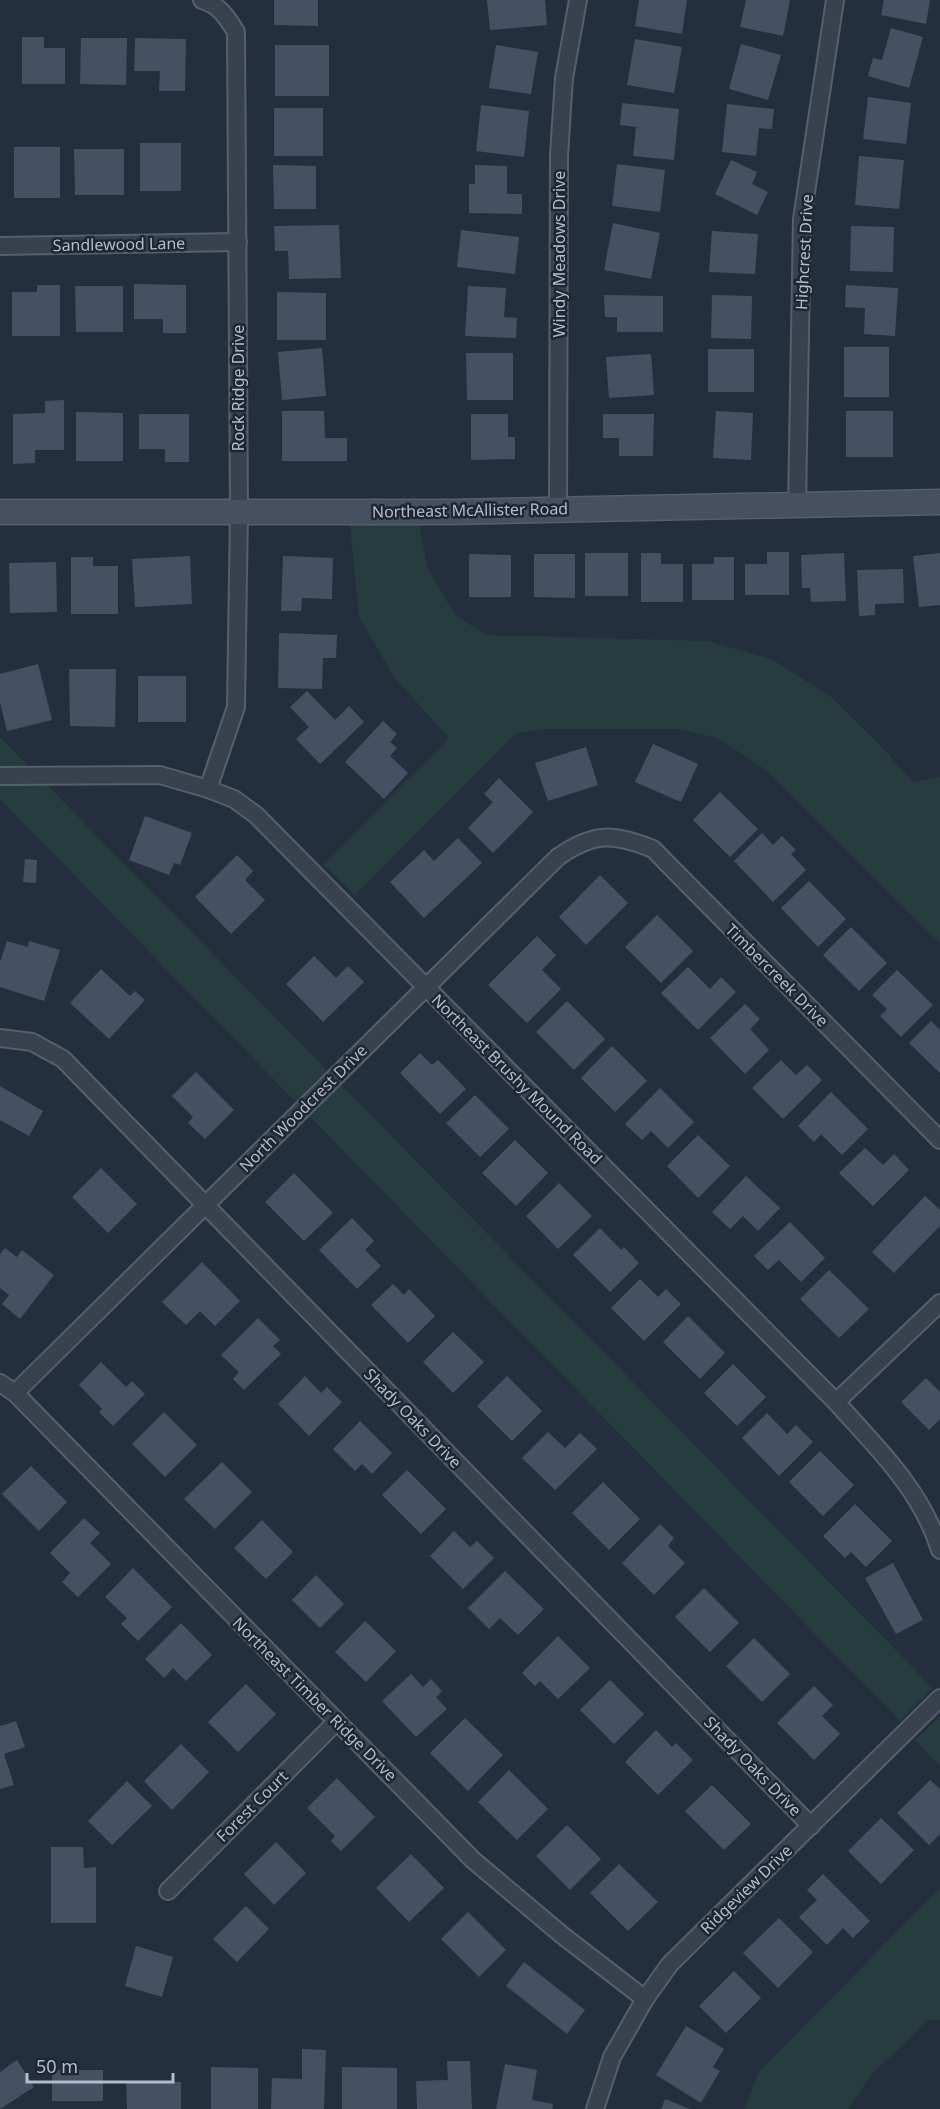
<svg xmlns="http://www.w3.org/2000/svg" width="940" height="2109" font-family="'Noto Sans',sans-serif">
<rect width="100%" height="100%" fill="#242f3e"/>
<!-- green -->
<g fill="#263c3f">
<polygon points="419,523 427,567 455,615 486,635 708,641 773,660 830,696 880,745 913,782 940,777 940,943 766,770 718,738 677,729 544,729 515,734 355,895 323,864 449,738 394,677 359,617 350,525"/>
<polygon points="0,737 933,1688 900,1721 0,799"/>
<polygon points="940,1717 940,1766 915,1740"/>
<polygon points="940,1888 940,2020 929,2020 872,2074 848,2109 744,2109 759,2072"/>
</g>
<!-- building -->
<g fill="#455162">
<polygon points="274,0 318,0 318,26 274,25"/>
<polygon points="487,0 545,0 547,25 490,30"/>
<polygon points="639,0 687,0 682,34 635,26"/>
<polygon points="746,0 790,0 783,36 740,27"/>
<polygon points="884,0 930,0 926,24 881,15"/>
<polygon points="891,28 923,37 909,88 868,76 873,58 882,60"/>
<polygon points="22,37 44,37 44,48 65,48 65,84 22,84"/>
<polygon points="81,38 127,38 126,85 80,84"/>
<polygon points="135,38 186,39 185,91 159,91 160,71 134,71"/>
<polygon points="635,39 682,47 674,93 627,85"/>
<polygon points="741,44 781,55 768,100 729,89"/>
<rect x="275" y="45" width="54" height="51"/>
<polygon points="496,45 538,52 531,94 489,88"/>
<polygon points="868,97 911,103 906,144 863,139"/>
<polygon points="622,103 679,109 674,160 633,156 636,127 620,125"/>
<polygon points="727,104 774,109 772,129 759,128 756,156 722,152"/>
<polygon points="481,105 529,111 524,157 476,151"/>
<rect x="274" y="108" width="49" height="48"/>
<rect x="140" y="143" width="41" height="48"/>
<rect x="14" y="147" width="46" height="51"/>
<polygon points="74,149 124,149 124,195 75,195"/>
<polygon points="859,156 904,160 899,209 855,205"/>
<polygon points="731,160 757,172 752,184 768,192 757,215 715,194"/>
<polygon points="617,164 665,170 660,212 612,206"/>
<polygon points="273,165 316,166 316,209 274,209"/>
<polygon points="475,165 507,166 507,194 522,194 522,214 469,213 469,184 475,184"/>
<polygon points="613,223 660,233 651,279 604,270"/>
<polygon points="339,225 341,278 289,279 288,251 275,251 274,226"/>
<polygon points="851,226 894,227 893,272 850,271"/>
<polygon points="461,230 519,237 515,274 457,267"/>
<polygon points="712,231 758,234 755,274 709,272"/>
<polygon points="134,284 186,285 186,333 163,333 163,319 134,319"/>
<polygon points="37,285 60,285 60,336 12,336 12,292 37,292"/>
<polygon points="846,285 898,288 895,336 864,334 865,308 845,307"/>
<polygon points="75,286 123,286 123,332 76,332"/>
<polygon points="468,286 506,288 504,317 517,318 516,338 465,336"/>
<polygon points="277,292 326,293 326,340 277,340"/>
<polygon points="604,295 663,296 663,332 617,332 617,317 605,317"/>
<polygon points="712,295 752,296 751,339 711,338"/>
<rect x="844" y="347" width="45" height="50"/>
<polygon points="322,348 326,396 282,400 278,352"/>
<rect x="708" y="349" width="46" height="43"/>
<polygon points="466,353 513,353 513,400 467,400"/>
<polygon points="651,354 654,395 609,398 606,357"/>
<polygon points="64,400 64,450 35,450 35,463 13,464 13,414 45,413 45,401"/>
<polygon points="282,411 324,411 325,438 347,438 347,461 282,461"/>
<polygon points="716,411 753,413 751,460 713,458"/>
<rect x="846" y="411" width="47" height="46"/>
<polygon points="76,412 123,413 123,461 76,461"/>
<polygon points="139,414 189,414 189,462 165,462 165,449 139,449"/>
<polygon points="471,414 508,414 508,437 515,437 515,459 471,460"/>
<polygon points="603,414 654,414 653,456 619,456 619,438 603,438"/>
<polygon points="767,552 789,552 789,595 745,595 745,564 767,564"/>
<rect x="585" y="553" width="43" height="43"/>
<polygon points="641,553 661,553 661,564 683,564 683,602 641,602"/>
<polygon points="844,553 846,601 811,602 810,588 802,588 801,555"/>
<polygon points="940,553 940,605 919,607 913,556"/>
<polygon points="469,554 511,555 511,597 469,597"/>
<polygon points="534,554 575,554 575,598 534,597"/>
<polygon points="190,556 192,604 135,607 132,559"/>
<polygon points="283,556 333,558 332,599 302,598 301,611 281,611"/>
<polygon points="71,557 93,557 93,566 118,566 118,614 71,614"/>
<polygon points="714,557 734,557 734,600 692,600 692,564 714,564"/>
<polygon points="56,562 57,612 10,613 9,563"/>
<polygon points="903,569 904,603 875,604 875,615 859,616 857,570"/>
<polygon points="279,633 337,635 336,658 323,658 322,689 278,688"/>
<polygon points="38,664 52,720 7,731 0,702 0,674"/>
<polygon points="69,669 116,669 115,727 70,726"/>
<rect x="138" y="676" width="48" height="46"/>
<polygon points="307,691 335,720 349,706 364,722 320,764 296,739 309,727 290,707"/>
<polygon points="383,721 397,734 390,742 397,748 390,756 408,773 384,799 345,762"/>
<polygon points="653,744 698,764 681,802 635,782"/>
<polygon points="586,747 598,785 548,801 535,763"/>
<polygon points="499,778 533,812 493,853 468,828 493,802 484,794"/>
<polygon points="720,792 758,829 730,857 693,820"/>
<polygon points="145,816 192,833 180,865 174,863 169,875 129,860"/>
<polygon points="762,833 773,845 782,836 796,850 791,854 806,870 773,902 734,861"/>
<polygon points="458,838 482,863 424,918 390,882 424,850 434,861"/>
<polygon points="237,855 253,871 245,880 265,900 231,934 195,897"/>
<polygon points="25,859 37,860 36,883 23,882"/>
<polygon points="600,875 628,903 586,945 559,917"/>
<polygon points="809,881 846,919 818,947 781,908"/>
<polygon points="657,915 693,951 661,983 625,947"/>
<polygon points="851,927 887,963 859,991 823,955"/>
<polygon points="537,936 556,955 542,970 561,989 527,1023 488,985"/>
<polygon points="7,941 28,947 29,941 60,950 44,1001 0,987 0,962"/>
<polygon points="314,956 336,978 348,966 364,982 323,1022 286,984"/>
<polygon points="688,967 710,989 721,977 736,992 698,1030 661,993"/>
<polygon points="101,969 130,996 135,991 145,1000 109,1039 70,1003"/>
<polygon points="897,970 933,1005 901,1037 880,1016 887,1009 872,995"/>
<polygon points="567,1001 605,1039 574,1070 536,1032"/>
<polygon points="745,1004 760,1019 750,1029 769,1050 745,1074 710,1038"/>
<polygon points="931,1021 940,1030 940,1073 909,1043"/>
<polygon points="612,1046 647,1081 615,1112 581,1078"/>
<polygon points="420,1053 432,1065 438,1060 466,1089 440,1114 400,1073"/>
<polygon points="781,1060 796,1075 807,1065 822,1080 783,1119 752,1088"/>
<polygon points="196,1072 234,1110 205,1139 188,1123 193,1117 172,1096"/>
<polygon points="0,1086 43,1111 29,1136 0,1120"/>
<polygon points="660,1088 694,1122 668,1148 651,1131 642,1140 625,1124"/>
<polygon points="831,1092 868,1129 842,1155 821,1134 814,1142 798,1126"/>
<polygon points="475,1095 509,1129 480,1157 446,1123"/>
<polygon points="698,1135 730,1166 698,1198 667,1166"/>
<polygon points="515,1140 548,1173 516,1206 482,1173"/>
<polygon points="865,1148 883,1165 894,1154 909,1170 873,1206 839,1173"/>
<polygon points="101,1168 137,1204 108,1233 72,1197"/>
<polygon points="294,1173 333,1213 304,1241 265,1202"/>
<polygon points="746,1176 780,1208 758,1231 743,1216 730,1229 712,1212"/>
<polygon points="559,1183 592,1216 558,1249 526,1216"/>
<polygon points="925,1196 940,1210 940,1226 894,1273 872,1252"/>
<polygon points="352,1218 374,1241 365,1250 381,1266 357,1289 319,1250"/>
<polygon points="790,1222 825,1258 801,1282 779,1260 768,1270 754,1256"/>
<polygon points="600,1228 621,1250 624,1247 639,1263 610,1292 573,1255"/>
<polygon points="5,1248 17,1257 22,1250 54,1275 20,1319 2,1304 9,1295 0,1288 0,1254"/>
<polygon points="202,1262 240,1301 215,1326 200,1311 186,1325 162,1302"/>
<polygon points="829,1270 869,1309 839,1338 800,1299"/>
<polygon points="640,1279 658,1297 666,1289 681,1304 644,1341 611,1308"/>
<polygon points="393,1284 404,1295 409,1289 435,1316 408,1343 371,1305"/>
<polygon points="688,1316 725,1353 700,1379 663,1342"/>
<polygon points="258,1318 280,1340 273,1346 281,1354 244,1390 233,1379 239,1372 221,1355"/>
<polygon points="453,1332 484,1362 453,1393 423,1362"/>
<polygon points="101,1362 126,1387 132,1381 145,1394 113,1426 99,1412 102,1409 79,1385"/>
<polygon points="733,1364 766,1397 737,1426 704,1393"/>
<polygon points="305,1376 321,1393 327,1387 342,1402 309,1436 278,1404"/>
<polygon points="507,1376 542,1411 512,1441 477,1406"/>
<polygon points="926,1378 940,1392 940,1419 929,1430 901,1402"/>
<polygon points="164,1412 197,1445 165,1477 132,1444"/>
<polygon points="767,1413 787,1434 796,1425 813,1442 779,1476 742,1438"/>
<polygon points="360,1421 392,1453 372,1474 362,1464 355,1471 333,1449"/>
<polygon points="548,1432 565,1448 580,1433 597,1449 555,1490 522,1458"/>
<polygon points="820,1451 854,1485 823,1516 789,1482"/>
<polygon points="222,1462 252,1492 215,1529 184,1499"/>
<polygon points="31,1466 67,1502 39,1531 2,1494"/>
<polygon points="407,1470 446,1509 421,1534 382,1495"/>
<polygon points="603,1482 640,1519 609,1550 572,1513"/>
<polygon points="855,1504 892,1541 866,1567 851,1552 845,1558 823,1536"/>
<polygon points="84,1518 100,1533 90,1543 111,1564 78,1597 62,1582 70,1573 50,1553"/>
<polygon points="262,1520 293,1552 266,1579 234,1548"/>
<polygon points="660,1524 674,1538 668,1546 685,1563 654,1595 622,1563"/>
<polygon points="454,1531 470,1547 477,1541 494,1558 463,1589 430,1556"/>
<polygon points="893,1563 923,1620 896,1634 865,1578"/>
<polygon points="133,1568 172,1607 138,1641 121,1624 127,1618 105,1597"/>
<polygon points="505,1571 544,1609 518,1635 500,1618 489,1629 468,1608"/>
<polygon points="316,1575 344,1604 320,1628 292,1600"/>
<polygon points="704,1588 739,1623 710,1652 675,1617"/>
<polygon points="365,1621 396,1651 366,1682 335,1652"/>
<polygon points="181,1623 212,1655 186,1681 173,1668 164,1678 145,1659"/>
<polygon points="558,1636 590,1668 558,1699 540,1681 535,1686 522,1673"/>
<polygon points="754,1638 790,1674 762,1702 726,1666"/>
<polygon points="411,1674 423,1687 431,1679 442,1691 436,1697 447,1709 416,1737 382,1701"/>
<polygon points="610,1680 644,1714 614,1744 580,1710"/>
<polygon points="246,1684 276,1714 238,1752 208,1722"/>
<polygon points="814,1686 833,1705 822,1716 840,1734 814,1760 777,1723"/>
<polygon points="465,1718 503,1755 468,1791 430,1753"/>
<polygon points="16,1721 25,1747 4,1754 14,1785 0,1789 0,1726"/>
<polygon points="656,1730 672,1747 676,1743 693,1760 658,1795 625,1762"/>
<polygon points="181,1744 209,1772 172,1810 144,1781"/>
<polygon points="509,1770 548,1809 517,1840 478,1802"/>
<polygon points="337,1778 375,1817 341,1851 331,1841 335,1836 307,1808"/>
<polygon points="930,1780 940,1789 940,1834 929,1845 897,1813"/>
<polygon points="127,1781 152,1806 112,1845 88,1821"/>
<polygon points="712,1785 751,1824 724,1850 685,1811"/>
<polygon points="881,1818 914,1850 881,1884 848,1851"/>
<polygon points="567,1825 601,1859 570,1890 536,1856"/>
<polygon points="276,1842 306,1873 274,1905 244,1874"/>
<polygon points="51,1847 83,1847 84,1868 96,1867 96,1923 51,1923"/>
<polygon points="411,1854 444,1888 409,1922 376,1888"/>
<polygon points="619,1864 658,1902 628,1931 590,1893"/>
<polygon points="823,1874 870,1921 853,1938 843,1928 827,1945 799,1917 817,1900 807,1890"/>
<polygon points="246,1906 269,1929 237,1962 213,1939"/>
<polygon points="468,1912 506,1950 479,1977 441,1939"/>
<polygon points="779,1918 813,1952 778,1988 743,1953"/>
<polygon points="136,1946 173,1957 162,1997 125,1986"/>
<polygon points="524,1962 585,2010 567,2034 506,1986"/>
<polygon points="734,1971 761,1998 726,2033 699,2006"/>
<polygon points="686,2026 724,2049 713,2067 720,2071 701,2103 656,2075"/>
<polygon points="302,2049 326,2050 324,2109 271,2109 272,2078 302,2079"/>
<polygon points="17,2060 34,2087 0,2109 0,2072"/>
<polygon points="447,2061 470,2061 472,2109 417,2109 416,2081 448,2080"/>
<polygon points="505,2064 537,2070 532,2100 553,2104 552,2109 496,2109"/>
<polygon points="211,2067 258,2068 258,2109 211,2109"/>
<polygon points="342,2067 397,2068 397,2109 342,2109"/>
<rect x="52" y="2070" width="51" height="31"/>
<polygon points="126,2081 181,2082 181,2109 127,2109"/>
<polygon points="665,2099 690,2109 661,2109"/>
</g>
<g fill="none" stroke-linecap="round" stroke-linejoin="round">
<defs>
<g id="street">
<path d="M 202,0 C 219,5 227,17 236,32 L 239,510 L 236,707 L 208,789"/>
<polyline points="0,246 238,242"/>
<polyline points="797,506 802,219 835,0"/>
<polyline points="558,509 559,155 564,78 578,0"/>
<path d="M 0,776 L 160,775 L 208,789 L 234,799 L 256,815 L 836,1402 C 877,1448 921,1489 940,1550"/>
<polyline points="0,1038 32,1042 63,1059 811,1826"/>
<polyline points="0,1383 15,1393 473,1860 562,1935 645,1999"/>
<path d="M 15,1393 L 558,857 C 594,832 613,833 653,849 L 940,1140"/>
<polyline points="836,1402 940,1303"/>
<polyline points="168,1891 337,1721"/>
<polyline points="595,2109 612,2057 645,1999 670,1964 940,1698"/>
</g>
<polyline id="secondary" points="0,512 452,512 940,502"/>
</defs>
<!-- street casing -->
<use href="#street" stroke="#565f6c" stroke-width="20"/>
<!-- secondary casing -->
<use href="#secondary" stroke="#565f6c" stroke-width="27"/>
<!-- street -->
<use href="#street" stroke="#38414e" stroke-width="16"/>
<!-- secondary -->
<use href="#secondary" stroke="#465061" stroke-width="24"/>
</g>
<g text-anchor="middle" stroke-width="5" stroke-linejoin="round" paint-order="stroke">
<!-- street labels -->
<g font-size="16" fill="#b4bcc9" stroke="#1d2633">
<text transform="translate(119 244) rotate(-1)" y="6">Sandlewood Lane</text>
<text transform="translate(804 252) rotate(-87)" y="6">Highcrest Drive</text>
<text transform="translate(559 254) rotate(-90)" y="6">Windy Meadows Drive</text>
<text transform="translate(238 388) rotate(-90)" y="6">Rock Ridge Drive</text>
<text transform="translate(470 510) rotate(-1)" y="6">Northeast McAllister Road</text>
<text transform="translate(777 975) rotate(45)" y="6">Timbercreek Drive</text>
<text transform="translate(517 1079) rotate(45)" y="6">Northeast Brushy Mound Road</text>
<text transform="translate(303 1108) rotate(-45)" y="6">North Woodcrest Drive</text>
<text transform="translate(413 1418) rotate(46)" y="6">Shady Oaks Drive</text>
<text transform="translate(315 1699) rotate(45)" y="6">Northeast Timber Ridge Drive</text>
<text transform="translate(753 1766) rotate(46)" y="6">Shady Oaks Drive</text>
<text transform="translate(252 1806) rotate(-45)" y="6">Forest Court</text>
<text transform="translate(746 1889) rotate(-44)" y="6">Ridgeview Drive</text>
</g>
</g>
<!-- scale -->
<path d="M27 2073v9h146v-9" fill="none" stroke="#b4bcc9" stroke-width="3"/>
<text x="36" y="2073" font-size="18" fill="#b4bcc9" stroke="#1d2633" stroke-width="4.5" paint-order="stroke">50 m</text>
</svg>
